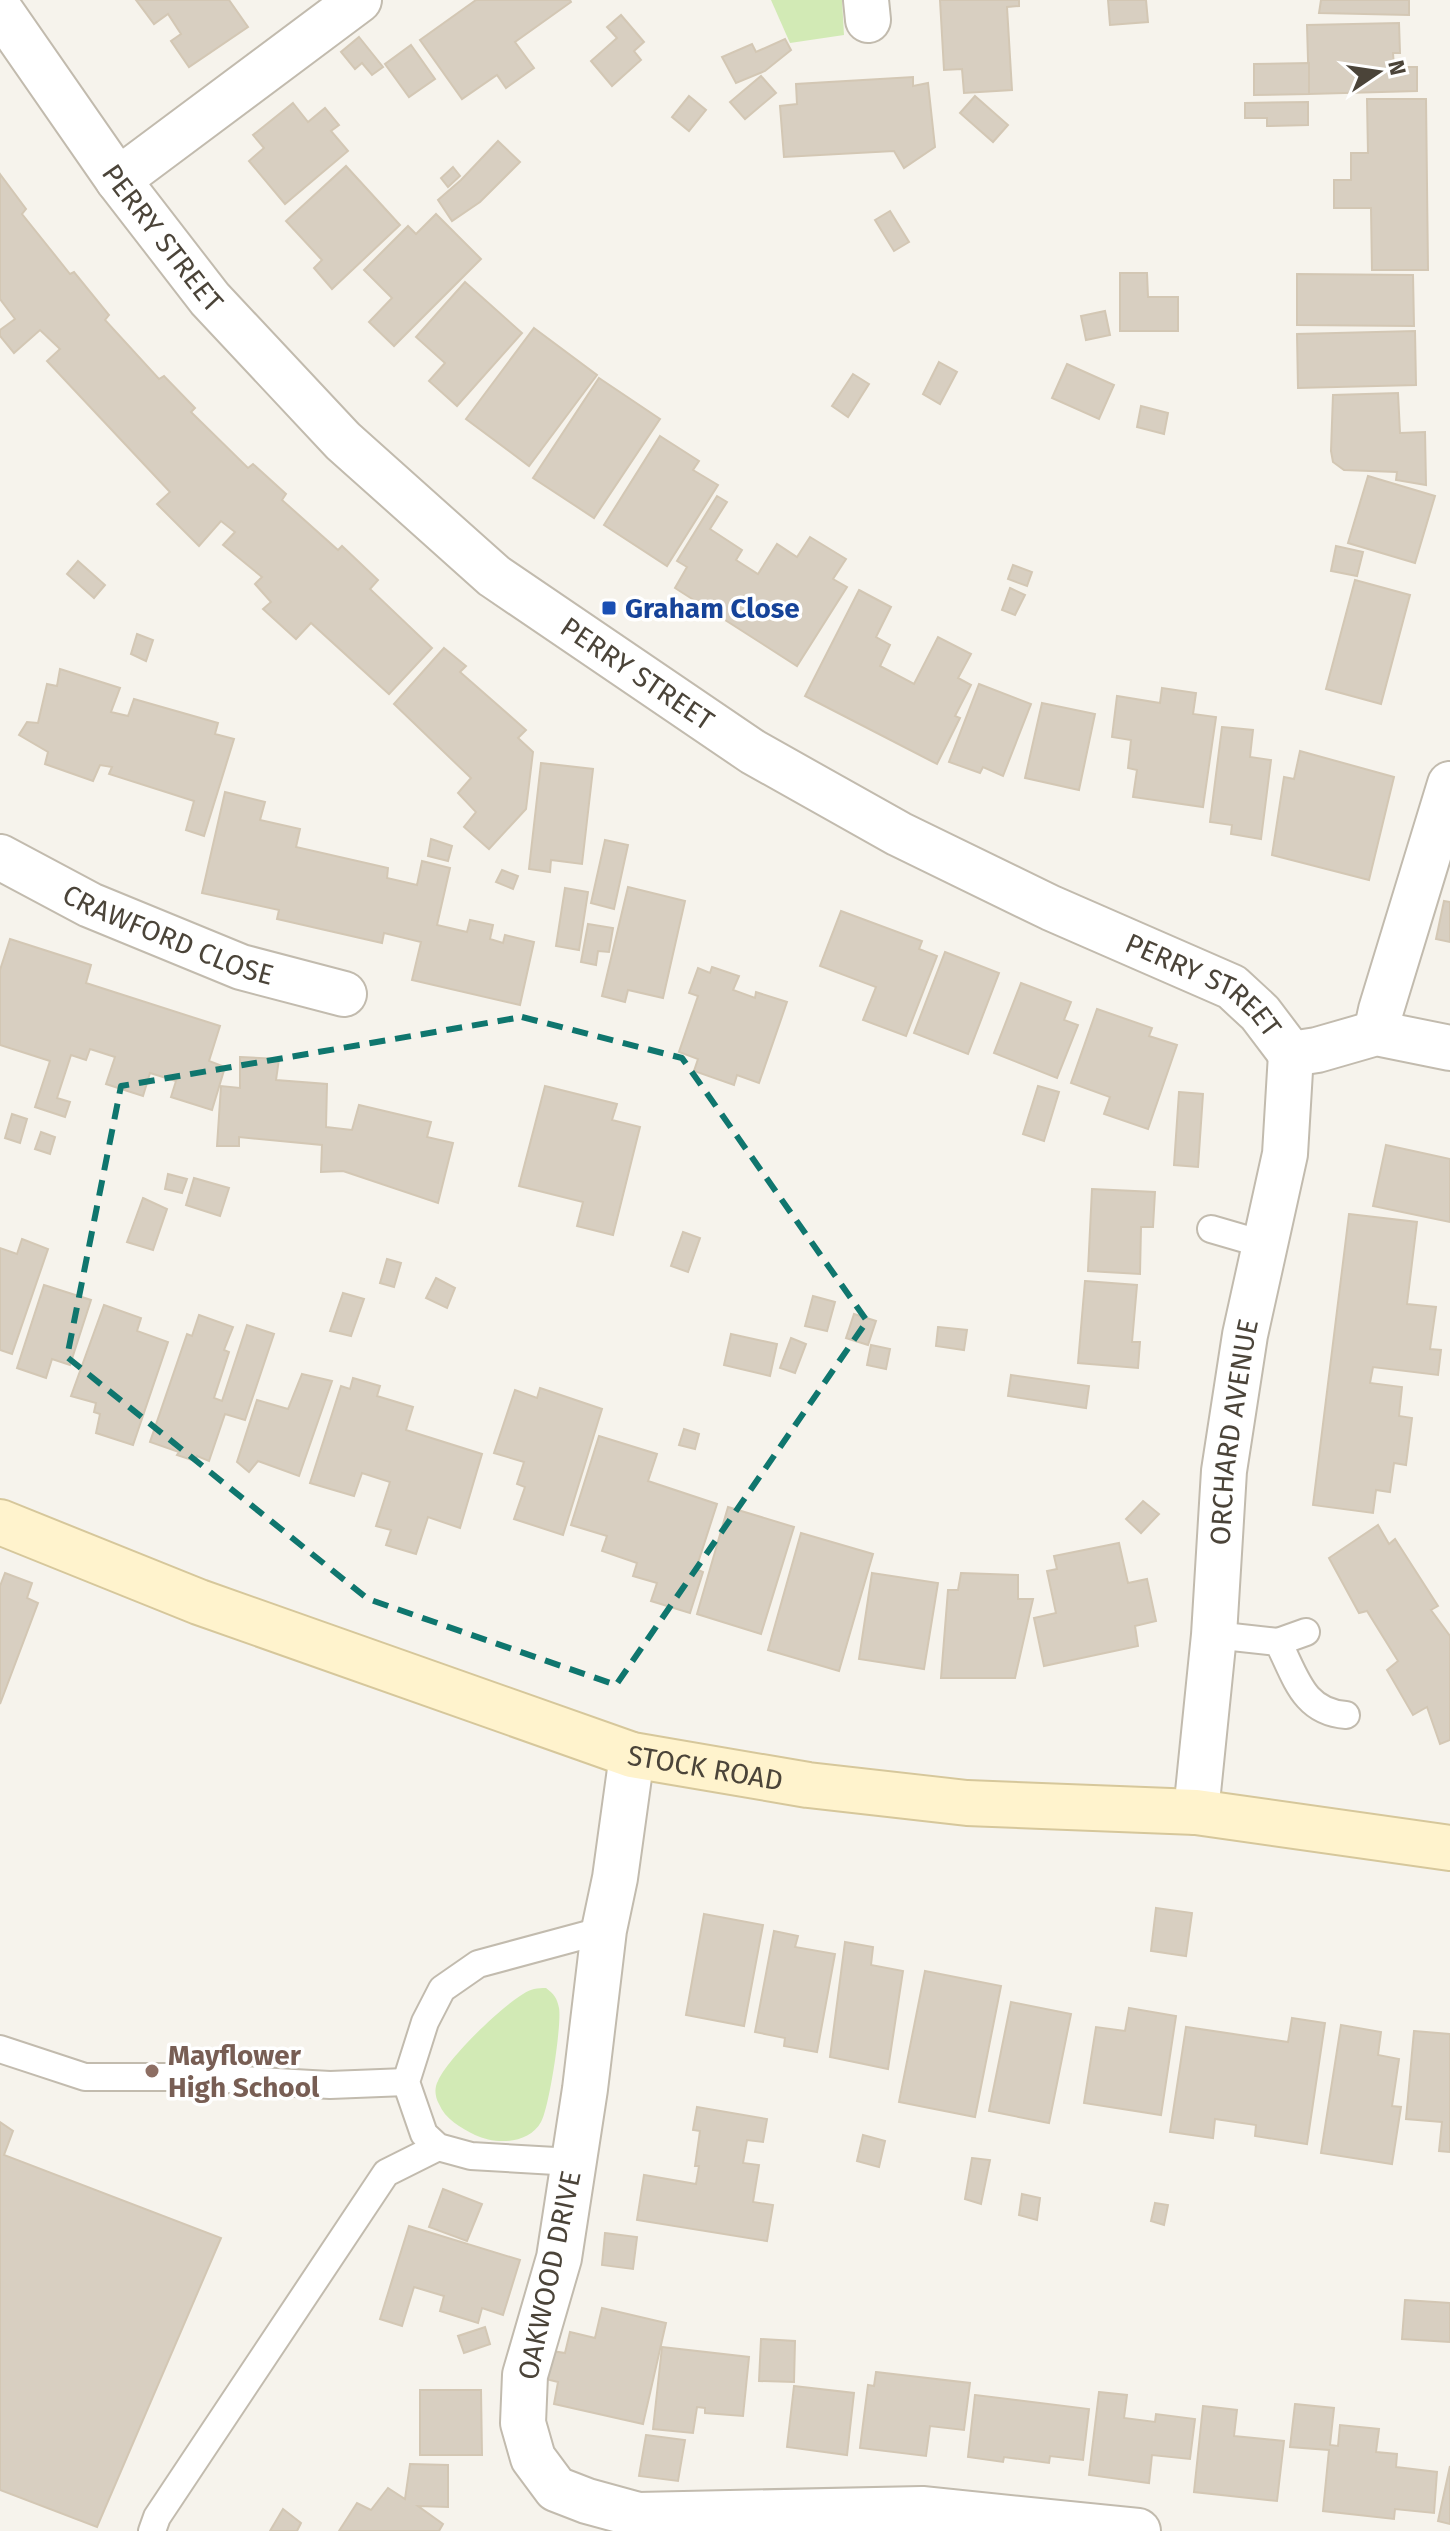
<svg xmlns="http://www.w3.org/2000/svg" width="1450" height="2531" font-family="'Fira Sans',sans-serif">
<rect width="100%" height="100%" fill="#f6f3ec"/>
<!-- green -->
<g fill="#d2eab5">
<polygon points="771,0 842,0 844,35 790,43"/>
<path d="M 546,1988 C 554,1994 557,1998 559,2008 C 562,2024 549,2109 541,2122 C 529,2144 496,2145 475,2135 C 461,2128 445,2119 439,2104 C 435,2097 434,2088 438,2081 C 447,2059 512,1994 534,1989 C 538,1988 542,1988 546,1988 Z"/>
</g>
<!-- building -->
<g fill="#d8cfc1" stroke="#d3c7b4" stroke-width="2">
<polygon points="136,0 229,0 248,27 189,67 171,41 181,34 168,14 154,24"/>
<polygon points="476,0 570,0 571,2 515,42 534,68 506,88 497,75 462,99 420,40"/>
<polygon points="940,0 1019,0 1019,6 1007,7 1012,90 964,93 962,69 944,70"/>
<polygon points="1108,0 1146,0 1148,22 1110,25"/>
<polygon points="1321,0 1409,0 1409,15 1319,13"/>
<polygon points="621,15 644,42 634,51 641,60 612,86 591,61 617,38 607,27"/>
<polygon points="1399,23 1400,53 1393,53 1394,67 1417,67 1417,91 1309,94 1307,25"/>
<polygon points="359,37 383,67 372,75 362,63 355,69 341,52"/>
<polygon points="785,39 791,50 765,71 736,83 722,57 752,44 756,52"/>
<polygon points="411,45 435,79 409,97 385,64"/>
<polygon points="1309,63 1309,94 1254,95 1254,64"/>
<polygon points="761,76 776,93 745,119 730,102"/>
<polygon points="913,77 913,86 928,83 935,147 904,168 894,151 784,157 780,106 797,104 796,84"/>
<polygon points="689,96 706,110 689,131 672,117"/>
<polygon points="975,96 1008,125 993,142 960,113"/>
<polygon points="1367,99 1426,99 1428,270 1372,270 1371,208 1334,208 1334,180 1351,180 1351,153 1368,153"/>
<polygon points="1308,102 1308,125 1267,126 1267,118 1245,118 1245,103"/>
<polygon points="293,103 308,122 325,108 339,125 331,131 348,151 285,204 249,161 264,148 253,135"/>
<polygon points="498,141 520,162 480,202 452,221 438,200 461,180"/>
<polygon points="346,166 400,225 332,289 314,268 322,260 286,221"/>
<polygon points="453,167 460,176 448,187 441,178"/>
<polygon points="0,174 26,209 22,214 70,274 74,272 109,315 105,320 159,379 164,376 195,408 191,412 248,468 253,464 286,494 282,500 338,550 342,546 378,580 370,589 432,648 389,694 311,623 296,639 263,609 271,602 255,584 262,577 223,545 235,532 221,521 199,546 157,504 170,492 47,361 60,349 40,330 14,353 0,336 0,330 15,319 0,299"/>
<polygon points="890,211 909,242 894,251 875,220"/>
<polygon points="436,214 481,259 394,346 369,322 392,298 364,270 408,226 416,234"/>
<polygon points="1120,273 1147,273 1148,297 1178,297 1178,331 1120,331"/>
<polygon points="1297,274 1413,275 1414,326 1297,325"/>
<polygon points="465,282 522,333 457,406 429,381 445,363 416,337"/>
<polygon points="1105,311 1110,335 1086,340 1081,316"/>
<polygon points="534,328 597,375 529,466 466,419"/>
<polygon points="1415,331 1416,385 1298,388 1297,334"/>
<polygon points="939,362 957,372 940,404 923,394"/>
<polygon points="1067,364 1114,385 1099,419 1052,398"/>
<polygon points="853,374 869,384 848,417 832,406"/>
<polygon points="599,378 660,419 594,518 533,478"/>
<polygon points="1398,393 1400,433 1425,432 1426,485 1396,480 1397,472 1344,470 1333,462 1331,451 1333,395"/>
<polygon points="1141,406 1168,413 1164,434 1137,427"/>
<polygon points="660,436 699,461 693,470 718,485 667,566 604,525"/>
<polygon points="1368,476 1435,496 1415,563 1348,543"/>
<polygon points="717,496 727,502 710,529 742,550 736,560 758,574 777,544 797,557 810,537 846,559 833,579 847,587 797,666 675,588 687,567 677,561"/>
<polygon points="1336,546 1363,552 1357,576 1331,571"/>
<polygon points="78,561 105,585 94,598 67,574"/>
<polygon points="1013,565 1032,572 1027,586 1008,579"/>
<polygon points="1355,580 1410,595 1381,704 1326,689"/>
<polygon points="1010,588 1025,595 1015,615 1002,610"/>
<polygon points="859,590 891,607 876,637 890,645 880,666 914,684 938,637 971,654 958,678 971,685 955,716 960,718 937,764 805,696"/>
<polygon points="137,634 153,640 146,661 131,654"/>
<polygon points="444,648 466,666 460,672 526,730 518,738 533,752 526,809 489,849 464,827 476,812 458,793 471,778 394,704"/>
<polygon points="60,669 120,688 111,712 128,716 134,699 218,723 215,734 234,739 204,836 186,830 194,801 109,774 112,767 100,765 93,781 45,764 48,752 19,735 27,722 38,723 47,684 57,686"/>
<polygon points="979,684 1031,704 1003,776 983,767 980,773 949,762"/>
<polygon points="1162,688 1196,693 1193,714 1216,717 1203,807 1133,797 1137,770 1128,768 1131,740 1112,737 1117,696 1160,703"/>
<polygon points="1042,703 1095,714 1079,790 1025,778"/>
<polygon points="1222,727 1253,730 1250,757 1271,760 1261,839 1231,834 1232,825 1210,822"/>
<polygon points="1300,751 1394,777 1369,880 1272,855 1284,777 1294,779"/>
<polygon points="541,763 593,769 582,864 551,860 550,872 529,869"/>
<polygon points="225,792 265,802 260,820 300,829 296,847 388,868 387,878 417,885 422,861 450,868 437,925 467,932 470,920 493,925 490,939 503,943 505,935 534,942 520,1005 412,980 421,942 384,933 382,943 277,919 279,910 202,893"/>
<polygon points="431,839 452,846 448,861 428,856"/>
<polygon points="605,840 628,845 614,909 591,903"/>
<polygon points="502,870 518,876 513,889 496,882"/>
<polygon points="628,887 685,901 663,998 628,990 625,1002 602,996"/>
<polygon points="565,888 588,892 579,950 556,946"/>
<polygon points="1444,901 1450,902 1450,942 1436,939"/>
<polygon points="841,911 922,941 919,949 937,956 906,1036 863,1020 876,987 820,966"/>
<polygon points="588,924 613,928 609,952 598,951 596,965 581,962"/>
<polygon points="10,939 91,965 86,983 220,1026 209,1061 225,1067 212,1110 171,1097 176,1081 150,1073 143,1096 106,1084 115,1057 90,1049 86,1060 71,1055 57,1098 70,1102 65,1117 35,1107 50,1061 0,1045 0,970"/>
<polygon points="945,952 999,973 968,1054 914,1033"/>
<polygon points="712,967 739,976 733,990 755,998 756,992 787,1002 759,1083 737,1075 734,1085 694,1071 698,1059 679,1052 698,996 689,993 698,968 710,973"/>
<polygon points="1021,983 1071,1002 1064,1020 1078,1025 1057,1078 994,1053"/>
<polygon points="1097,1009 1152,1028 1149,1036 1177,1045 1148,1129 1104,1114 1110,1097 1071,1083"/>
<polygon points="240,1057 279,1059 276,1080 327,1084 326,1127 352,1130 359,1105 431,1122 427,1137 453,1143 438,1203 343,1171 321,1172 322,1145 239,1137 239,1146 217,1146 221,1086 240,1088"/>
<polygon points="545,1086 617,1104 612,1120 640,1127 613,1235 577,1226 583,1202 519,1186"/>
<polygon points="1038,1086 1059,1092 1044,1141 1023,1134"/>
<polygon points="1179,1092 1203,1094 1198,1167 1174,1165"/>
<polygon points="12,1114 27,1119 20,1143 5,1138"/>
<polygon points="41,1132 55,1137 50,1154 35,1149"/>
<polygon points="1386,1145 1450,1159 1450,1222 1373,1206"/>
<polygon points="168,1174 187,1179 182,1193 165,1189"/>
<polygon points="194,1178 229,1188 220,1216 186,1205"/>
<polygon points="1092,1189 1155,1192 1153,1227 1141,1227 1140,1274 1088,1271"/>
<polygon points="143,1198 167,1209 153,1250 127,1242"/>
<polygon points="1349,1214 1417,1222 1407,1304 1436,1307 1430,1349 1441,1350 1438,1375 1373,1367 1370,1383 1402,1387 1399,1416 1412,1418 1406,1465 1394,1463 1390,1492 1376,1490 1373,1513 1313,1505"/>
<polygon points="683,1232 700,1238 688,1272 671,1266"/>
<polygon points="22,1239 48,1249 12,1354 0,1350 0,1248 17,1254"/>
<polygon points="387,1259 401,1263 394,1287 380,1283"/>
<polygon points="436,1278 455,1288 447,1308 426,1298"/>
<polygon points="1085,1281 1137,1285 1132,1342 1140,1342 1138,1368 1078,1363"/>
<polygon points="44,1285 91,1300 70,1365 52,1359 46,1378 17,1368"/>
<polygon points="343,1293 364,1299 351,1336 330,1331"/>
<polygon points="813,1296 835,1302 827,1331 805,1326"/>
<polygon points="104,1305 141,1318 137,1331 168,1342 133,1445 96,1433 100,1414 94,1412 96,1403 71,1396"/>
<polygon points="854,1314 876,1321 868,1345 846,1338"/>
<polygon points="199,1315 233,1327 224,1350 229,1352 214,1398 222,1401 247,1325 274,1334 245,1420 225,1414 209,1461 197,1456 195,1461 177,1455 179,1452 150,1442 187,1334 192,1336"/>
<polygon points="938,1327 967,1330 964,1350 936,1346"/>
<polygon points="731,1334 777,1344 770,1376 724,1365"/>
<polygon points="791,1338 806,1344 795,1373 780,1368"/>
<polygon points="871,1345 890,1349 886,1369 867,1365"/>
<polygon points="302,1374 332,1381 299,1476 258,1461 249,1472 237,1462 257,1400 288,1409"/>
<polygon points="1011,1375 1089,1386 1086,1408 1008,1396"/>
<polygon points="353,1378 380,1386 377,1396 413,1407 406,1430 482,1454 460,1528 428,1517 416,1554 386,1545 391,1530 376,1526 390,1482 362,1473 354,1496 310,1483 341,1386 350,1389"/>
<polygon points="540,1388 602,1409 563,1535 514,1519 525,1487 517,1484 524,1462 494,1453 515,1390 537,1398"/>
<polygon points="684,1429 699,1434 695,1449 679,1445"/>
<polygon points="599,1436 657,1454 648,1481 717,1504 696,1569 703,1572 690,1613 651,1601 657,1583 633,1576 637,1563 602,1551 607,1536 571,1525"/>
<polygon points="1143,1501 1159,1514 1141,1533 1126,1519"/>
<polygon points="728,1507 794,1527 761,1634 697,1614"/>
<polygon points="1378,1525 1389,1544 1395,1539 1438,1606 1431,1610 1450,1636 1450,1740 1440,1744 1427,1707 1413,1715 1387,1670 1398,1661 1367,1611 1359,1613 1329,1558"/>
<polygon points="801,1533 873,1554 839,1671 768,1650"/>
<polygon points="1119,1543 1128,1583 1147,1579 1156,1621 1135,1626 1138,1646 1044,1666 1034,1618 1056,1613 1047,1571 1057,1569 1054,1556"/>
<polygon points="5,1573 32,1583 27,1598 38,1603 0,1704 0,1586"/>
<polygon points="872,1573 938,1583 924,1669 859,1659"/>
<polygon points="961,1573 1018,1575 1018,1599 1033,1599 1015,1678 941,1678 948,1590 958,1590"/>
<polygon points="1156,1908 1192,1913 1186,1956 1151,1951"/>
<polygon points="704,1914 763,1925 744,2026 686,2015"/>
<polygon points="774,1931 798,1936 795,1947 835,1954 817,2052 784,2046 785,2038 755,2032"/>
<polygon points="845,1942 873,1947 871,1965 903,1971 888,2069 830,2057"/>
<polygon points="925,1971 1001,1986 975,2117 899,2102"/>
<polygon points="1011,2002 1071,2014 1049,2123 989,2111"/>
<polygon points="1129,2008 1176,2016 1161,2115 1084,2103 1096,2027 1125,2031"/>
<polygon points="1292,2018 1325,2023 1307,2144 1255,2136 1256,2125 1215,2119 1213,2138 1170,2132 1186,2027 1288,2042"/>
<polygon points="1341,2025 1381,2032 1378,2055 1399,2059 1392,2106 1401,2107 1392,2164 1321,2153"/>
<polygon points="1414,2031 1450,2034 1450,2152 1439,2151 1442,2122 1406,2119"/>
<polygon points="697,2107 767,2119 763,2142 747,2140 743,2163 759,2165 753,2202 773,2205 767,2241 637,2220 644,2175 696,2184 699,2166 695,2166 700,2131 693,2130"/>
<polygon points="0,2122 13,2131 4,2155 221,2238 97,2527 0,2490"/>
<polygon points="863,2135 885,2141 879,2167 857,2161"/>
<polygon points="972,2158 990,2160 981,2204 965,2199"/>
<polygon points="443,2189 482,2204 467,2241 429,2227"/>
<polygon points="1022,2194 1040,2198 1037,2220 1019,2215"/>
<polygon points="1155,2203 1168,2205 1164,2225 1151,2221"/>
<polygon points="409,2226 520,2260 503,2315 482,2308 478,2323 440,2311 444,2296 414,2287 402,2326 380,2319"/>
<polygon points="605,2233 637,2237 633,2269 602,2265"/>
<polygon points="1405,2300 1450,2303 1450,2342 1402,2339"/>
<polygon points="602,2308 666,2323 643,2424 554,2404 558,2382 546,2379 552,2351 565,2353 570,2332 595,2338"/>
<polygon points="485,2327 490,2344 464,2353 458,2336"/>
<polygon points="761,2339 795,2341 794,2382 759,2381"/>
<polygon points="662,2347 749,2357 743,2416 705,2413 705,2408 697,2407 693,2433 653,2429"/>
<polygon points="876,2372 970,2383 964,2430 930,2426 926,2456 860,2448 868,2385 874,2386"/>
<polygon points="794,2386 854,2393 847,2455 787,2447"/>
<polygon points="420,2390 481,2390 482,2455 420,2455"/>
<polygon points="1099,2392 1127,2395 1124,2418 1155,2422 1156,2414 1195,2419 1190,2459 1152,2455 1149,2483 1089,2475"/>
<polygon points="975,2395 1089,2409 1083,2460 1050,2456 1049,2463 1004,2457 1003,2462 968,2457"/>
<polygon points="1295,2404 1334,2408 1330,2445 1338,2446 1340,2425 1379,2429 1376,2452 1397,2454 1396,2467 1437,2472 1434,2513 1395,2509 1394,2519 1323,2511 1329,2450 1290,2447"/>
<polygon points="1203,2406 1237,2410 1234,2436 1284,2441 1277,2501 1194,2492"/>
<polygon points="646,2435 685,2440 678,2481 639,2476"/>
<polygon points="410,2464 448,2465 448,2507 418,2506 443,2524 439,2531 339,2531 357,2503 371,2510 388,2488 405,2499"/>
<polygon points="1450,2466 1450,2524 1438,2521"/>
<polygon points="283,2509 301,2523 297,2531 270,2531"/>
</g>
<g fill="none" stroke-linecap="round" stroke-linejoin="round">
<defs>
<g id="lane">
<polyline points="1211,1229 1266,1245"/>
<path d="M 1214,1635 L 1278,1642 C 1296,1677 1303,1712 1346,1715"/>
<polyline points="1278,1642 1306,1632"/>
<polyline points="0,2049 85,2077 189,2077 330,2085 406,2082"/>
<polyline points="573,2162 471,2156 438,2147 424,2134 406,2082 425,2022 442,1989 478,1964 604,1930"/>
<polyline points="152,2531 157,2517 386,2173 438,2147"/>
</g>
<g id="street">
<polyline points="866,0 868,20"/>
<path id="s1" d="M 0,10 L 118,180 L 210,299 L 343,441 L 494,576 L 753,752 L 899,834 L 1051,908 L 1232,987 L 1260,1013 L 1291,1054"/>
<polyline points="118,180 359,0"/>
<path id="s2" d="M 0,857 L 90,905 L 241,967 L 344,994"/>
<polyline points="1376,1033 1381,1010 1450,784"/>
<polyline points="1291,1054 1317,1050 1376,1033 1450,1048"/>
<polyline points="632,1755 615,1878 604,1930 585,2089 559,2258 525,2375 523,2423 533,2458 556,2489 587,2501 638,2515 922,2509 1138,2531"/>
<path id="s3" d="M 1196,1812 L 1214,1635 L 1224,1471 L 1245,1335 L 1285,1154 L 1291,1054"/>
</g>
<g id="secondary">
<path id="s4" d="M 0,1522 L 199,1602 L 632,1755 L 808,1785 L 967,1803 L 1196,1812 L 1450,1848"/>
</g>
</defs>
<!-- lane casing -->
<use href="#lane" stroke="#c2bbae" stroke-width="30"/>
<!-- street casing -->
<use href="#street" stroke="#c2bbae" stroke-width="48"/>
<!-- secondary casing -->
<use href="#secondary" stroke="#d6c79b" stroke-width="48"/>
<!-- lane -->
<use href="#lane" stroke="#fff" stroke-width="26"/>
<!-- street -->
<use href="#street" stroke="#fff" stroke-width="44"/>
<!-- secondary -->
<use href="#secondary" stroke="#fff3cd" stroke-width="44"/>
</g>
<!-- marked area -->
<path fill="none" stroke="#0f766e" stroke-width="6" stroke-dasharray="16 10" stroke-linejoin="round" d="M 522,1017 L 682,1058 L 867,1321 L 616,1685 L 368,1599 L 67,1357 L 121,1086 Z"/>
<!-- markers -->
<rect fill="#1a4fb4" stroke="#fff" stroke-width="3" x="601" y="600" width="16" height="16" rx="4"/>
<circle fill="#8d6e63" stroke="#fff" stroke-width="3" cx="152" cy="2071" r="8"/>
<g text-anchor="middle" stroke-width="7" stroke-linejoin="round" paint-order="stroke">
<!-- street labels -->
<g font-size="28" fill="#4b4439" stroke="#fff">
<text dy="10" stroke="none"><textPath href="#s1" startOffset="280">PERRY STREET</textPath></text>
<text dy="10" stroke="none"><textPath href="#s1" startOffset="928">PERRY STREET</textPath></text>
<text dy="10" stroke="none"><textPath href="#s2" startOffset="186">CRAWFORD CLOSE</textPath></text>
<text dy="10" stroke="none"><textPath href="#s1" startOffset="1576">PERRY STREET</textPath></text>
<text dy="10" stroke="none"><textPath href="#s3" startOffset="382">ORCHARD AVENUE</textPath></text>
<text dy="10" stroke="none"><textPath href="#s4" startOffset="748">STOCK ROAD</textPath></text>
<text transform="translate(549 2275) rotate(-78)" y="10">OAKWOOD DRIVE</text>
</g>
<!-- transit labels -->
<g font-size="28" font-weight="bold" fill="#164399" stroke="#fff" text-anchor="start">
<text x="625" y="618">Graham Close</text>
</g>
<!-- education labels -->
<g font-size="28" font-weight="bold" fill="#785e54" stroke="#fff" text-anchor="start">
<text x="168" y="2065">Mayflower<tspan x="168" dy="32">High School</tspan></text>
</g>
</g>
<!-- north arrow -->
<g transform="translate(1378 72) rotate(77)" stroke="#ffffff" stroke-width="6" paint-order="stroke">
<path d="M0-6L14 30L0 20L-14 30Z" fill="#4b4439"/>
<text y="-12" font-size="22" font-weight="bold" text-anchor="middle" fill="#4b4439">N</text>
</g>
</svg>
